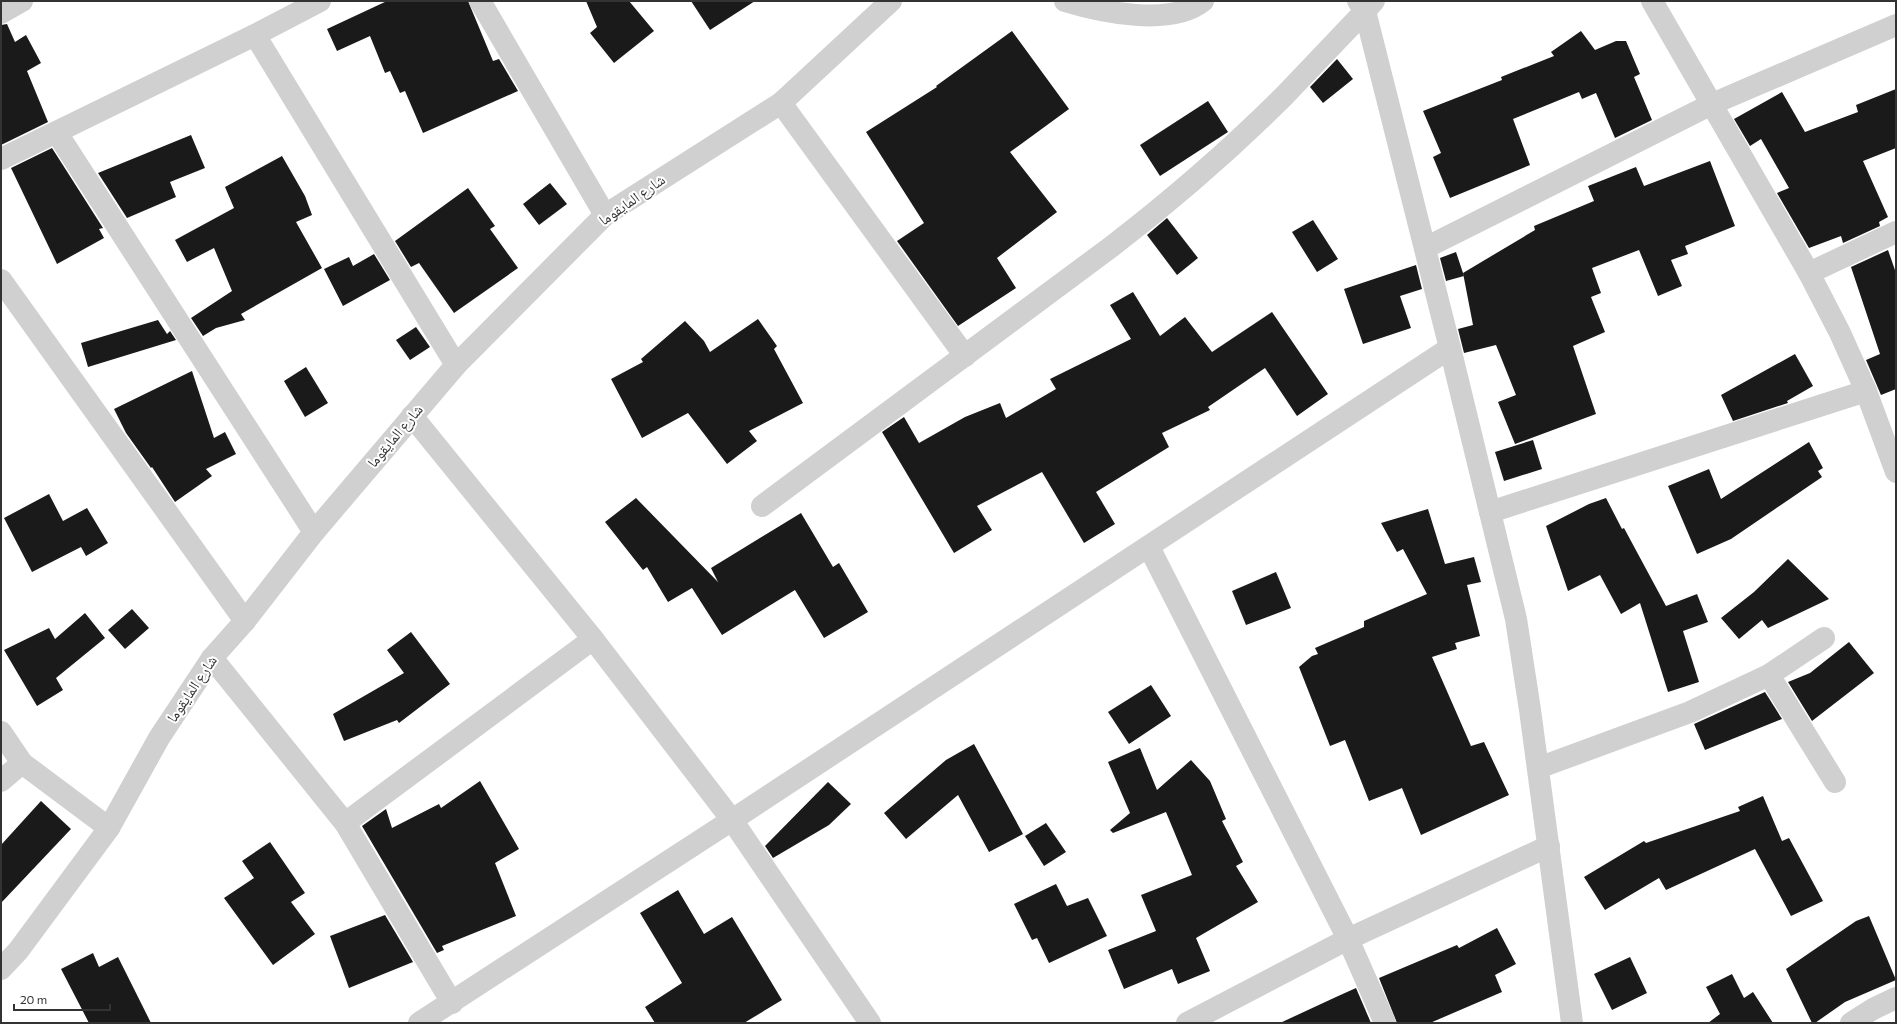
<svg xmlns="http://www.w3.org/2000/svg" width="1897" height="1024" font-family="Commissioner,'Noto Naskh Arabic',sans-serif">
<rect width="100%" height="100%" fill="#fff"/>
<!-- building -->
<g fill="#1a1a1a">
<polygon points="387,1 468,1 493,61 499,59 518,91 423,133 405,91 400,93 390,71 385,73 370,36 337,51 327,29"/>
<polygon points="586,1 629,1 654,31 614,63 590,33 597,27"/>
<polygon points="691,1 755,1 710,30"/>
<polygon points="7,24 15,42 26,35 41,63 27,71 48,122 1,145 1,25"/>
<polygon points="1012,31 1069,109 1010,152 1057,212 997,258 1016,288 958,326 897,241 924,223 866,132 937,87 936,86"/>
<polygon points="1581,31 1595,50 1616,41 1626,41 1640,74 1634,77 1652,120 1615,138 1596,93 1582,99 1579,92 1513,119 1530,165 1450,198 1433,157 1441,153 1423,111 1502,80 1501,77 1554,56 1551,52"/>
<polygon points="1337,59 1353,79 1323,103 1310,87"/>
<polygon points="1896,89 1896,148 1863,161 1888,217 1879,222 1880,226 1843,243 1841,236 1809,248 1777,193 1789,188 1761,139 1750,146 1734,119 1782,92 1805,132 1858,112 1856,105"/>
<polygon points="1208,101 1228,132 1160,176 1140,145"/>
<polygon points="191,135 205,168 170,182 176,197 127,218 98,173"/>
<polygon points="52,148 103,228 99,229 104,238 57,264 11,168"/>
<polygon points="282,156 305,196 312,215 296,222 322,268 241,314 245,320 216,328 203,336 191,318 232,291 214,248 187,262 175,240 234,208 225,187"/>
<polygon points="1710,161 1735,226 1685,246 1688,254 1671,260 1682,286 1658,296 1639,250 1592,268 1601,293 1591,297 1605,332 1573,346 1596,414 1515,444 1498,402 1516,395 1496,345 1464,353 1458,329 1473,325 1463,273 1535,230 1534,226 1594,201 1588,186 1636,167 1644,186"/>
<polygon points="550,183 567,204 539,225 523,204"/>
<polygon points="468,188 495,226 490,229 518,268 454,313 419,263 411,267 395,241"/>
<polygon points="1167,218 1198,258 1177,275 1147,235"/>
<polygon points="1313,220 1338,259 1317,272 1292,232"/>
<polygon points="1888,250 1896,273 1896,389 1881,395 1866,360 1880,354 1851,267"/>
<polygon points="1456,252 1464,276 1446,281 1440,258"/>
<polygon points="374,254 390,280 343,306 324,269 349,257 353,266"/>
<polygon points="1416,265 1422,289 1400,296 1411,328 1363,344 1344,289"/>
<polygon points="1133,292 1160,336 1185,317 1212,352 1272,312 1328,394 1297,416 1265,368 1208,407 1210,410 1162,433 1169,447 1096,492 1115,524 1084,543 1042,472 977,506 992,530 954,553 882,432 904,417 919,443 965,417 1000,403 1006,418 1056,389 1050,379 1131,339 1110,305"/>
<polygon points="758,319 777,346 774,349 803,403 749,431 757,441 727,464 688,413 642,438 611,379 643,362 641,359 685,321 704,341 710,352"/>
<polygon points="158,320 167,334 170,331 176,340 88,367 81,343"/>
<polygon points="416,327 430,347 410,360 396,340"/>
<polygon points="1795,354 1813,386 1787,401 1788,403 1733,421 1721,395"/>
<polygon points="306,367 328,403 305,417 284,381"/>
<polygon points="192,371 214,438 225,432 236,454 206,469 212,476 175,502 152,467 151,468 126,433 114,409"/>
<polygon points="1533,440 1542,469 1504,481 1495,452"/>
<polygon points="1809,442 1823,468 1818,471 1822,477 1731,539 1697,554 1668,486 1709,469 1721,499"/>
<polygon points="49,494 63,521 87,508 108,543 86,556 81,547 32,572 4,518"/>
<polygon points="636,498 718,582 711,568 801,513 833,567 839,563 868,612 824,638 795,590 722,635 692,588 668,602 647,567 643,570 605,522"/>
<polygon points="1606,498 1622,529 1624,528 1666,606 1697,594 1708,622 1683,631 1699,682 1668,692 1640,603 1621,614 1600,575 1568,591 1546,526 1589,504"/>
<polygon points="1428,509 1445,564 1474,557 1481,582 1467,585 1480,636 1455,643 1457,649 1432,657 1471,746 1484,742 1509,795 1421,835 1402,788 1369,801 1345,740 1330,746 1299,667 1312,656 1318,654 1315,648 1364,627 1364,621 1427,594 1403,549 1397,552 1381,523"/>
<polygon points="1788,559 1829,599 1768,628 1762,620 1739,639 1721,618 1754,592"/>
<polygon points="1276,572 1291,608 1246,625 1232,591"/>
<polygon points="132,609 149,628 125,649 108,630"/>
<polygon points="85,613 105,638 56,678 63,690 37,706 4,650 49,628 55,639"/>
<polygon points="411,632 450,684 399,723 397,720 344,741 333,714 404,673 387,650"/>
<polygon points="1849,642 1874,673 1812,721 1788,682 1810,673"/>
<polygon points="1151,685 1171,716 1129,744 1108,712"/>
<polygon points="1765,692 1782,719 1705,750 1694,724"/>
<polygon points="974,744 1023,834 989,852 958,795 906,839 884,813 946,760"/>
<polygon points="1140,748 1157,790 1191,760 1210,781 1226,819 1222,821 1243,862 1236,866 1258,902 1196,938 1210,971 1178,984 1172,969 1124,989 1108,950 1156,931 1141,895 1192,875 1166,812 1113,833 1110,830 1130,813 1108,762"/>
<polygon points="480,781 519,849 495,863 516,916 442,946 444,950 437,953 362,826 386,809 392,828 439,804 441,808"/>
<polygon points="828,782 851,804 829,825 773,858 765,846"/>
<polygon points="1763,796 1782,841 1789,838 1823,901 1791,916 1755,849 1666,890 1659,878 1605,910 1584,877 1644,841 1646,843 1740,811 1738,807"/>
<polygon points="41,801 71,829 1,903 1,845"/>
<polygon points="1046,823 1066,852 1044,866 1025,836"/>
<polygon points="270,842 305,893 291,902 315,934 273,965 224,898 254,878 242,861"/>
<polygon points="1056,884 1067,906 1088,898 1107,936 1049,963 1037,938 1032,940 1014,904"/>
<polygon points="678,890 704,934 732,917 782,1000 744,1023 655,1023 645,1007 682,983 640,913"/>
<polygon points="385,915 413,962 349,988 330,936"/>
<polygon points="1869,916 1896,980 1845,1002 1815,1023 1812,1023 1786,969 1856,921"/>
<polygon points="1497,928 1516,964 1495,975 1502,992 1430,1023 1397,1023 1379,978 1457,945 1459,948"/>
<polygon points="93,953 99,967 118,957 151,1023 89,1023 61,969"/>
<polygon points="1630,957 1647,993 1612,1010 1594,974"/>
<polygon points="1732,974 1744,998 1753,992 1773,1023 1708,1023 1720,1014 1706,987"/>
<polygon points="1356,988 1371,1023 1280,1023 1336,997"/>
</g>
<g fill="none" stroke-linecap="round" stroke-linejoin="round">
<!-- minor -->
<g stroke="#d0d0d0" stroke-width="22">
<polyline points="480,1 605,215"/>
<path d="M 1065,1 C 1101,12 1171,27 1203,1"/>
<polyline points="1374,1 1365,11 1450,348 1516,619 1530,710 1572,1023"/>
<polyline points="1652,1 1809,273 1840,333 1866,391 1896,472"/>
<polyline points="1,13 22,1"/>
<polyline points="255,35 456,365"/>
<polyline points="781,103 965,356"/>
<polyline points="57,133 314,532"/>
<polyline points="1,159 255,35 320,1"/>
<polyline points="1425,248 1712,104 1896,25"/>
<polyline points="1809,273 1896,232"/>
<polyline points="1,280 245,621"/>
<polyline points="412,416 593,639 732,820 870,1023"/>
<path d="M 762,506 L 1111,247 C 1172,200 1231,149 1285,95 C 1312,67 1338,39 1365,11 L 1358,1"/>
<polyline points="1490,512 1866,391"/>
<polyline points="1149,547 1348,939 1385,1023"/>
<polyline points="212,658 345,823 452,1003"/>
<polyline points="1769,675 1835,782"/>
<polyline points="1,732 22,763 109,828"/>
<polyline points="1538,768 1690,712 1769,675 1824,638"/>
<polyline points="1,781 22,763"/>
<polyline points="345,823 593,639"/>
<polyline points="1,969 18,951 109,828 159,738 212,658 245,621 314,532 456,365 605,215 781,103 891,1"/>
<polyline points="419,1023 732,820 1450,348"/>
<polyline points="1187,1023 1348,939 1549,846"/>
<polyline points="1851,1023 1873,1009 1896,998"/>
</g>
</g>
<g text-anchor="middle" stroke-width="4" stroke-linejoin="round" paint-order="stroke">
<!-- street labels -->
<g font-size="15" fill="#333" stroke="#fff">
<text transform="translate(632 200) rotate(-35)" y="5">شارع المايقوما</text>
<text transform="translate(395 436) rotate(-50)" y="5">شارع المايقوما</text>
<text transform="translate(192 689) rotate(-56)" y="5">شارع المايقوما</text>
</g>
</g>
<!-- border -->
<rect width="1897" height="1024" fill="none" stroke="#333333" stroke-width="4"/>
<!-- scale -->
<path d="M14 1004v6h96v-6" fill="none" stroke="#333333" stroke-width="2"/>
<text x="20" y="1004" font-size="12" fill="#333333" stroke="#ffffff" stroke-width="3" paint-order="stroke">20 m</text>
</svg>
